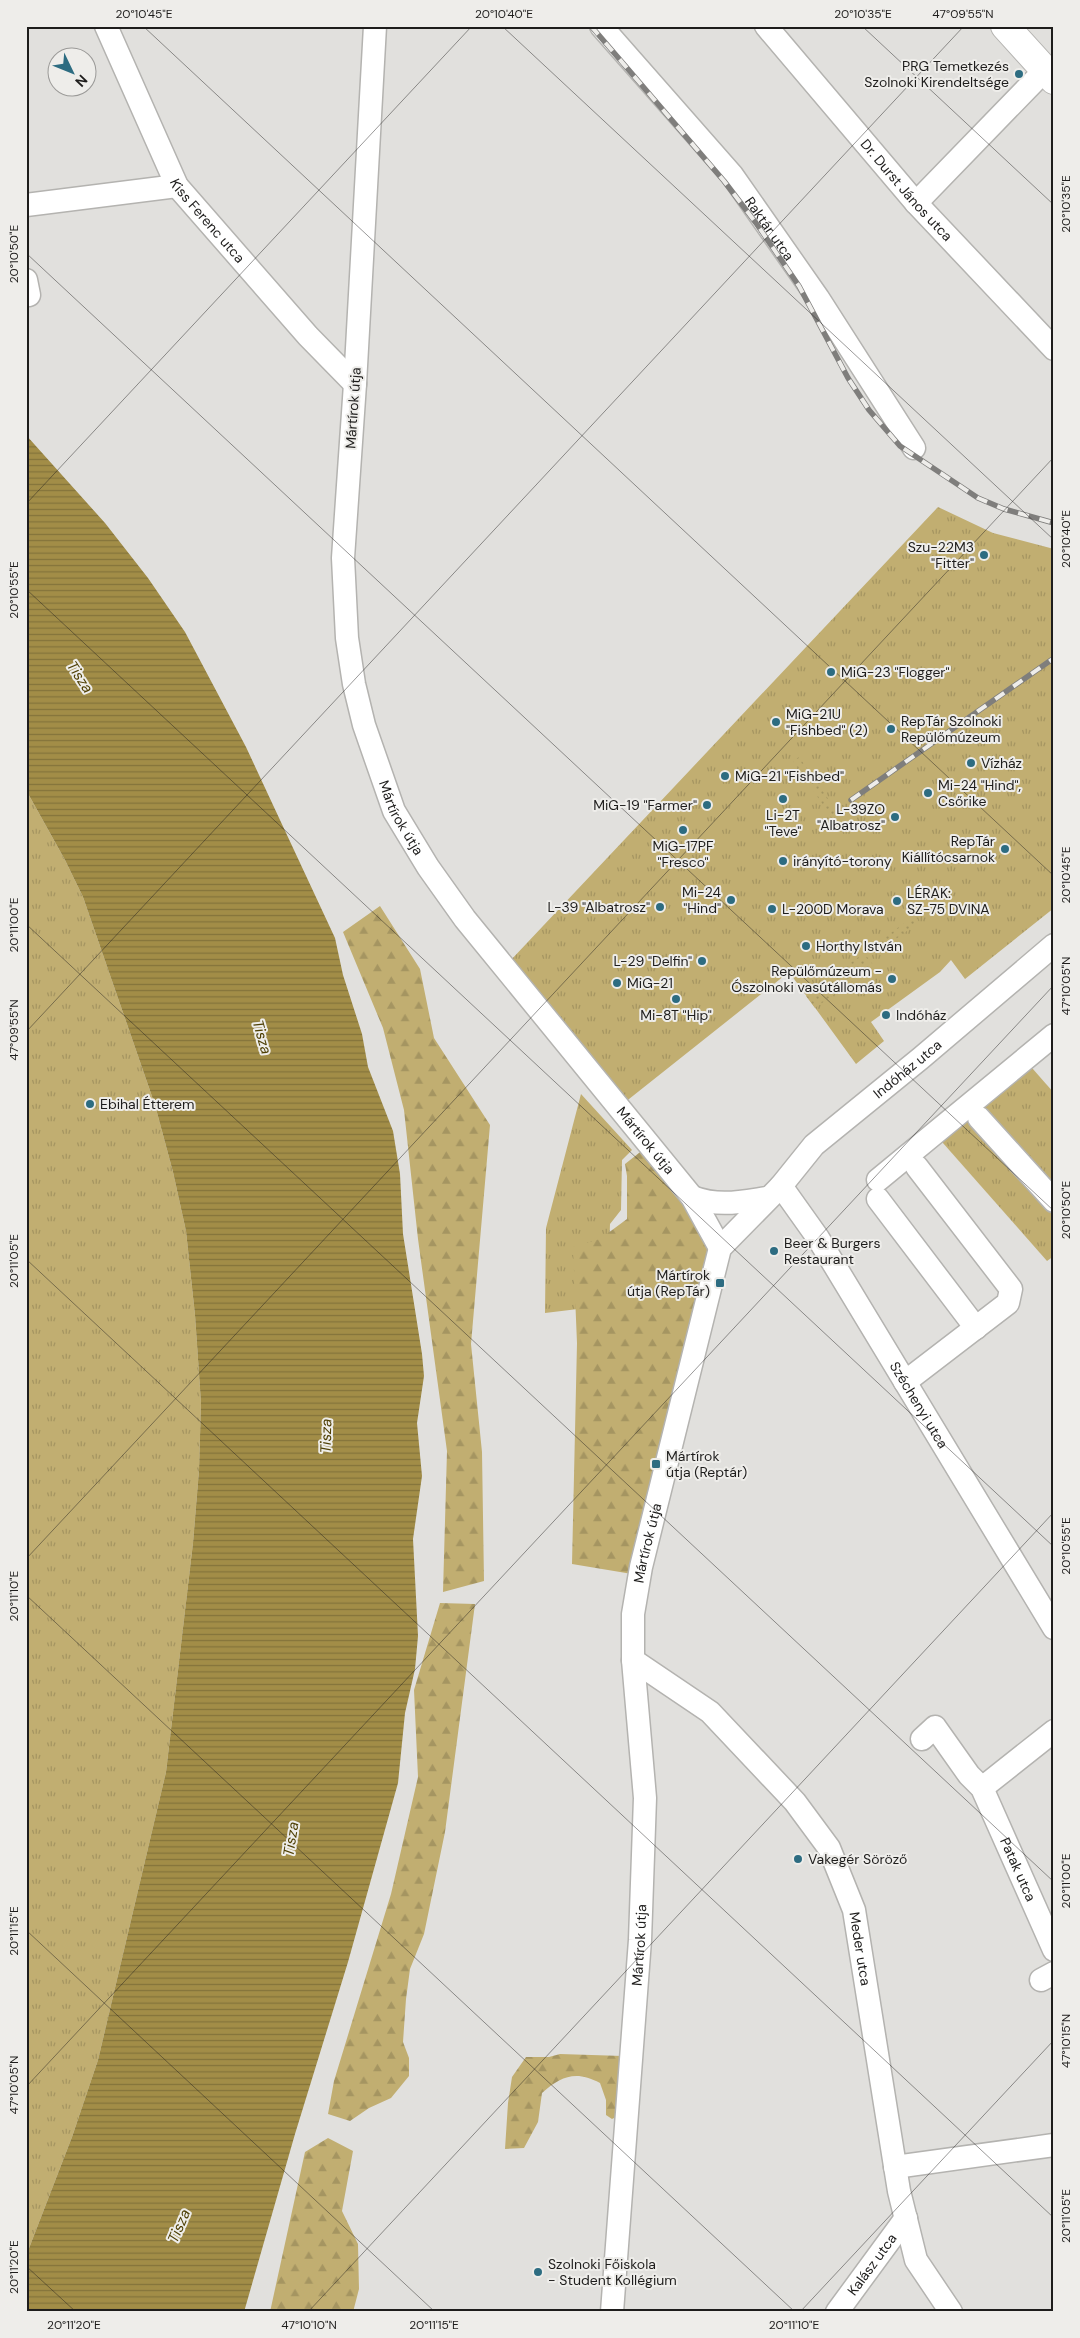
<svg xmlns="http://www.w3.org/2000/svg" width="1080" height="2338" font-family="'DM Sans',sans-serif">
<defs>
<pattern id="grass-tufts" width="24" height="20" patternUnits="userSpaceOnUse" patternTransform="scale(1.25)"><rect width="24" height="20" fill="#c1ae71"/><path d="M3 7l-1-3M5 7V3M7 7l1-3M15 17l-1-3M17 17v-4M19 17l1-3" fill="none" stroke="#a59561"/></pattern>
<pattern id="forest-firs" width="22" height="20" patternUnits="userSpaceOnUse" patternTransform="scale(1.25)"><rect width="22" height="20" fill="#c1ae71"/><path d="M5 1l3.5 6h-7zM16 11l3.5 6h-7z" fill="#a59561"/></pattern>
<pattern id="garden-dots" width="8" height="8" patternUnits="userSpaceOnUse" patternTransform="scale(1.25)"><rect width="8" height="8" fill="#c1ae71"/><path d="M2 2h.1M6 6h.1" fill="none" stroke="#a59561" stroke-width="1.8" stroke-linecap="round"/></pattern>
<pattern id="water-rules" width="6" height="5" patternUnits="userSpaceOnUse" patternTransform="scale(1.25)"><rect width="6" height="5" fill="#a28d47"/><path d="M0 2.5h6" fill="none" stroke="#83733a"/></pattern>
</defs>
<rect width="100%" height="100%" fill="#e1e0dd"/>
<!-- grass -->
<g fill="url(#grass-tufts)">
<polygon points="938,507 993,533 1054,549 1054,908 965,979 951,960 940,972 871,1022 884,1041 856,1064 789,972 624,1103 510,961"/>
<polygon points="26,790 65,860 83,897 155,1105 173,1172 186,1231 195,1315 201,1403 199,1470 193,1543 166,1772 98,2060 72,2137 26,2256"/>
<polygon points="1025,1060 1054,1093 1054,1256 1047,1261 935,1134"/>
<polygon points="581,1094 632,1150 622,1160 621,1210 610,1224 608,1279 578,1309 545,1313 546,1228"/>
</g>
<!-- forest -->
<g fill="url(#forest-firs)">
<polygon points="380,906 420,969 434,1038 490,1125 471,1344 482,1452 484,1581 443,1592 447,1451 418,1239 404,1110 383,1028 343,932"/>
<polygon points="649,1145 720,1248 632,1574 572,1564 577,1343 573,1247 600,1239 627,1219 627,1176 625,1164"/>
<polygon points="440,1603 475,1604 445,1832 424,1934 410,1969 406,1999 403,2042 409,2058 409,2076 391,2098 369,2108 350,2121 328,2114 334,2081 391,1894 418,1777 414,1690"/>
<path d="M 560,2054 L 623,2056 L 620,2115 L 612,2119 L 606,2115 L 606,2100 L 600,2083 C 576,2070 561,2076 542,2093 L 538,2122 L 524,2148 L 505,2149 L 508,2103 L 512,2077 L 526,2057 L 549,2057 Z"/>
<polygon points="328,2138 353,2151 342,2211 358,2244 359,2289 353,2312 270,2312 305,2152"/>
</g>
<!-- garden -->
<g fill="url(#garden-dots)">
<polygon points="799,757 838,813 832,818 793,761"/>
<polygon points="915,915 919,922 881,950 876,944"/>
<polygon points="864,953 874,966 815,1008 806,996"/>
</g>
<!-- water -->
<polygon fill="url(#water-rules)" points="26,435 105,523 148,578 185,632 246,747 335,938 343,975 362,1034 368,1067 393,1131 400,1174 403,1234 422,1354 424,1376 417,1423 422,1476 413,1539 418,1636 415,1669 405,1713 398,1783 348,1962 295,2134 244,2312 26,2312 26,2256 72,2137 98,2060 166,1772 193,1543 199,1470 201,1403 195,1315 186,1231 173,1172 155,1105 83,897 65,860 26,790"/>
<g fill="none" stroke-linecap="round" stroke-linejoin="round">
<defs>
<g id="minor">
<path id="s1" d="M 106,26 L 177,186 L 308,336 L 355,384"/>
<path id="s2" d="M 375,26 L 355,384 L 343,558 L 347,638 L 354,684 L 364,725 L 394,811 L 428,867 L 465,919 L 692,1197 L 720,1248"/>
<path id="s3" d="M 601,26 L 732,175 L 818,298 L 914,448"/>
<path id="s4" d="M 766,26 L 916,203 L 1054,349"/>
<polyline points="916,203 1044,71"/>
<polyline points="26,205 177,186"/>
<polyline points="26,280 29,295"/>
<polyline points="979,1118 1054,1201"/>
<polyline points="878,1180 1054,1035"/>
<path id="s5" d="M 781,1186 L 818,1238 L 1054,1628"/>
<path d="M 692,1197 C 719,1207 740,1202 767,1198"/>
<polyline points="878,1199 976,1328"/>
<polyline points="905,1382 1008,1303 1011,1289 917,1167"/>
<path id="s6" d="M 633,1660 L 710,1712 L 795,1802 L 829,1848 L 854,1910 L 899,2191 L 916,2260 L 951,2312"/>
<path id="s7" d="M 922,1739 L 935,1727 L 969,1775 L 982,1788 L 1054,1950"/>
<polyline points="982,1788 1054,1731"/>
<polyline points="1041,1980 1054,1973"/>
<polyline points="895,2167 1054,2145"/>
<path id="s8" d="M 612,2312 L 640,1940 L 645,1798 L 633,1660 L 633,1614 L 641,1567 L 720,1248 L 781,1186 L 814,1145 L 921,1058 L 1054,945"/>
<path id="s9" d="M 837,2312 L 906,2218"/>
</g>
<polyline id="major" points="1005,26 1054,80"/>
</defs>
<!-- minor casing -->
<use href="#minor" stroke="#b4b3b0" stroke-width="25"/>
<!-- major casing -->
<use href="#major" stroke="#b4b3b0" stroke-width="30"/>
<!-- minor -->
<use href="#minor" stroke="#fff" stroke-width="22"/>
<!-- major -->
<use href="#major" stroke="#fff" stroke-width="28"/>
<defs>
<g id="rail">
<polyline points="591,26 724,181 756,223 799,286 848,378 869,410 900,446 978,498 1004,509 1054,523"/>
<polyline points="851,800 1054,658"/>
</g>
</defs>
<!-- rail casing -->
<use href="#rail" stroke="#7f7e7c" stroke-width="5.5"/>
<!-- rail -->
<use href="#rail" stroke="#eeedea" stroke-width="4" stroke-dasharray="11" stroke-linecap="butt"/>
</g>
<!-- ticks -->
<path fill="none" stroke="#1e1d1c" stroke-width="1" stroke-opacity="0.45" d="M 143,26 L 1054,876M 502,26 L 1054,540M 862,26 L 1054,205M 26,253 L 1054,1211M 26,504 L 472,26M 26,589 L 1054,1547M 26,924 L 1054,1882M 26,1032 L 964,26M 26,1259 L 1054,2218M 26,1559 L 1054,457M 26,1595 L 795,2312M 26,1930 L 435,2312M 26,2087 L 1054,985M 26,2266 L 76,2312M 308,2312 L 1054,1512M 800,2312 L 1054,2040"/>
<!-- markers -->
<g fill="#2d6c81" stroke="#eeedea" stroke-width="2">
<circle cx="1019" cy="74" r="5"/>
<circle cx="984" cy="555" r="5"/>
<circle cx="831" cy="672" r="5"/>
<circle cx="776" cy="722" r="5"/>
<circle cx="891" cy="729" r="5"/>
<circle cx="971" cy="763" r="5"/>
<circle cx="725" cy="776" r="5"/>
<circle cx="928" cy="793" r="5"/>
<circle cx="783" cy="799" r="5"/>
<circle cx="707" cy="805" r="5"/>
<circle cx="895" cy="817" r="5"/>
<circle cx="683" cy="830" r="5"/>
<circle cx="1005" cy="849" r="5"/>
<circle cx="783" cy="861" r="5"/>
<circle cx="731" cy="900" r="5"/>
<circle cx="897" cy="901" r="5"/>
<circle cx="660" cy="907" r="5"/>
<circle cx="772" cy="909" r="5"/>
<circle cx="806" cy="946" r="5"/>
<circle cx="702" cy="961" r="5"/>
<circle cx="892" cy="979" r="5"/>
<circle cx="617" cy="983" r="5"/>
<circle cx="676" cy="999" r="5"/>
<circle cx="886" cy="1015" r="5"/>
<circle cx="90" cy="1104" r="5"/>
<circle cx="774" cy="1251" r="5"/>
<rect x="715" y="1278" width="10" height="10" rx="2.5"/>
<rect x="651" y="1459" width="10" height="10" rx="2.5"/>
<circle cx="798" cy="1859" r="5"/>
<circle cx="538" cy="2272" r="5"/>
</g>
<g text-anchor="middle" stroke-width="4" stroke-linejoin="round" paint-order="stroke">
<!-- poi labels -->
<g font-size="14" fill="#1e1d1c" stroke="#eeedea" text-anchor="start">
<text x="1009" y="71" text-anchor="end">PRG Temetkezés<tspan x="1009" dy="16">Szolnoki Kirendeltsége</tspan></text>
<text x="974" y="552" text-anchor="end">Szu-22M3<tspan x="974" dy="16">"Fitter"</tspan></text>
<text x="841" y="677">MiG-23 "Flogger"</text>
<text x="786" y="719">MiG-21U<tspan x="786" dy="16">"Fishbed" (2)</tspan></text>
<text x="901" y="726">RepTár Szolnoki<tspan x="901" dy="16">Repülőmúzeum</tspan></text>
<text x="981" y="768">Vízház</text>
<text x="735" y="781">MiG-21 "Fishbed"</text>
<text x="938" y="790">Mi-24 "Hind",<tspan x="938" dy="16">Csőrike</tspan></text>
<text x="697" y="810" text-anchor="end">MiG-19 "Farmer"</text>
<text x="885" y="814" text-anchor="end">L-39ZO<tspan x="885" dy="16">"Albatrosz"</tspan></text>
<text x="783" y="820" text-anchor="middle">Li-2T<tspan x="783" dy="16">"Teve"</tspan></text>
<text x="995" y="846" text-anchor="end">RepTár<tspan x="995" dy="16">Kiállítócsarnok</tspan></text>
<text x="683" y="851" text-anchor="middle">MiG-17PF<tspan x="683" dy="16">"Fresco"</tspan></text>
<text x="793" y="866">irányító-torony</text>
<text x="721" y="897" text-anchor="end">Mi-24<tspan x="721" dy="16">"Hind"</tspan></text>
<text x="907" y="898">LÉRAK:<tspan x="907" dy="16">SZ-75 DVINA</tspan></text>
<text x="650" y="912" text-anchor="end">L-39 "Albatrosz"</text>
<text x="782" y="914">L-200D Morava</text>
<text x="816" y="951">Horthy István</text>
<text x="692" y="966" text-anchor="end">L-29 "Delfin"</text>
<text x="882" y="976" text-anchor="end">Repülőmúzeum -<tspan x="882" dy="16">Ószolnoki vasútállomás</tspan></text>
<text x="627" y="988">MiG-21</text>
<text x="676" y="1020" text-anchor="middle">Mi-8T "Hip"</text>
<text x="896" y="1020">Indóház</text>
<text x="100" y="1109">Ebihal Étterem</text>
<text x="784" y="1248">Beer &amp; Burgers<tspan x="784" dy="16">Restaurant</tspan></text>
<text x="710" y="1280" text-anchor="end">Mártírok<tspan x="710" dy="16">útja (RepTár)</tspan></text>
<text x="666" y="1461">Mártírok<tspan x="666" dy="16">útja (Reptár)</tspan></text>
<text x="808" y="1864">Vakegér Söröző</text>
<text x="548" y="2269">Szolnoki Főiskola<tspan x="548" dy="16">- Student Kollégium</tspan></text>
</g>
<!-- street labels -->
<g font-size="14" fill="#1e1d1c" stroke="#eeedea">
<text dy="5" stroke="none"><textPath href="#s4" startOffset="216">Dr. Durst János utca</textPath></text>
<text dy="5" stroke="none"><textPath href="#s1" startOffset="221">Kiss Ferenc utca</textPath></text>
<text dy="5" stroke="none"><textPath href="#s3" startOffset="264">Raktár utca</textPath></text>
<text transform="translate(353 408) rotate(-86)" y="5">Mártírok útja</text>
<text dy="5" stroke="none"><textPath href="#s2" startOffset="802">Mártírok útja</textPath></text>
<text dy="5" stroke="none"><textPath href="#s8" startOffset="1336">Indóház utca</textPath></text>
<text dy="5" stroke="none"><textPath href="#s2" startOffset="1208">Mártírok útja</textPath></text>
<text dy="5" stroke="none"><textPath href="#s5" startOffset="259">Széchenyi utca</textPath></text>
<text dy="5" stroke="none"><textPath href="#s8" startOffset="772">Mártírok útja</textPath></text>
<text dy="5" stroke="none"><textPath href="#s7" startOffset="184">Patak utca</textPath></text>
<text dy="5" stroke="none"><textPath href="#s8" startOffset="368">Mártírok útja</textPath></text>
<text dy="5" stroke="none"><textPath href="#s6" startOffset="380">Meder utca</textPath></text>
<text dy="5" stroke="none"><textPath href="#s9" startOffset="59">Kalász utca</textPath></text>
</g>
<!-- water labels -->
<g font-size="15" font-style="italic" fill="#4e3f04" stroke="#eeedea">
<text transform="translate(80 677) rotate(57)" y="5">Tisza</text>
<text transform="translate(262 1037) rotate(74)" y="5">Tisza</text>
<text transform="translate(326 1436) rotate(-89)" y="5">Tisza</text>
<text transform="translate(291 1839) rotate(-81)" y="5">Tisza</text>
<text transform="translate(179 2226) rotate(-67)" y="5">Tisza</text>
</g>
</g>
<!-- border -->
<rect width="1080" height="2338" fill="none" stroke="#eeedea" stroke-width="55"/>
<!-- north arrow -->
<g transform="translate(72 72) rotate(133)"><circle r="24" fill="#eeedea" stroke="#9b9a98"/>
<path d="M0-4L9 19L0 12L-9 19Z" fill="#2d6c81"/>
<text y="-8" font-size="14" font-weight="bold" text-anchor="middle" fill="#1e1d1c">N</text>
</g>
<rect x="28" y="28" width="1024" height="2282" fill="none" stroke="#1e1d1c" stroke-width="2"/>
<g font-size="12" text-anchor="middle" fill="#1e1d1c">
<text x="144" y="18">20°10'45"E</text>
<text x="504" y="18">20°10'40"E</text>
<text x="863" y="18">20°10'35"E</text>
<text x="963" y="18">47°09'55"N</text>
<text transform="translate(1066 204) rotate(-90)" y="4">20°10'35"E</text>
<text transform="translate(14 254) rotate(-90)" y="4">20°10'50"E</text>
<text transform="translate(1066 539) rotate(-90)" y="4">20°10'40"E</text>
<text transform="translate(14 590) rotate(-90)" y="4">20°10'55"E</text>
<text transform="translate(1066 875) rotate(-90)" y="4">20°10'45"E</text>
<text transform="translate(14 925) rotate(-90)" y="4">20°11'00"E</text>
<text transform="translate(1066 986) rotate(-90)" y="4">47°10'05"N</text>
<text transform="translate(14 1030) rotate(-90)" y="4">47°09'55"N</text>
<text transform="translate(1066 1210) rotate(-90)" y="4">20°10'50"E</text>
<text transform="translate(14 1261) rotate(-90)" y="4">20°11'05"E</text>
<text transform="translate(1066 1546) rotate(-90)" y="4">20°10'55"E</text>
<text transform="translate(14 1596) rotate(-90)" y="4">20°11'10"E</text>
<text transform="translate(1066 1881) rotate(-90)" y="4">20°11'00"E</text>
<text transform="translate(14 1931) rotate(-90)" y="4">20°11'15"E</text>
<text transform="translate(1066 2041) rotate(-90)" y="4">47°10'15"N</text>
<text transform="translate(14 2085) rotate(-90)" y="4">47°10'05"N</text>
<text transform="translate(1066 2216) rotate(-90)" y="4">20°11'05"E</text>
<text transform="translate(14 2267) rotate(-90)" y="4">20°11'20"E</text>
<text x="74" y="2329">20°11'20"E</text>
<text x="309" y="2329">47°10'10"N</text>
<text x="434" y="2329">20°11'15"E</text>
<text x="794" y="2329">20°11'10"E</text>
</g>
</svg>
